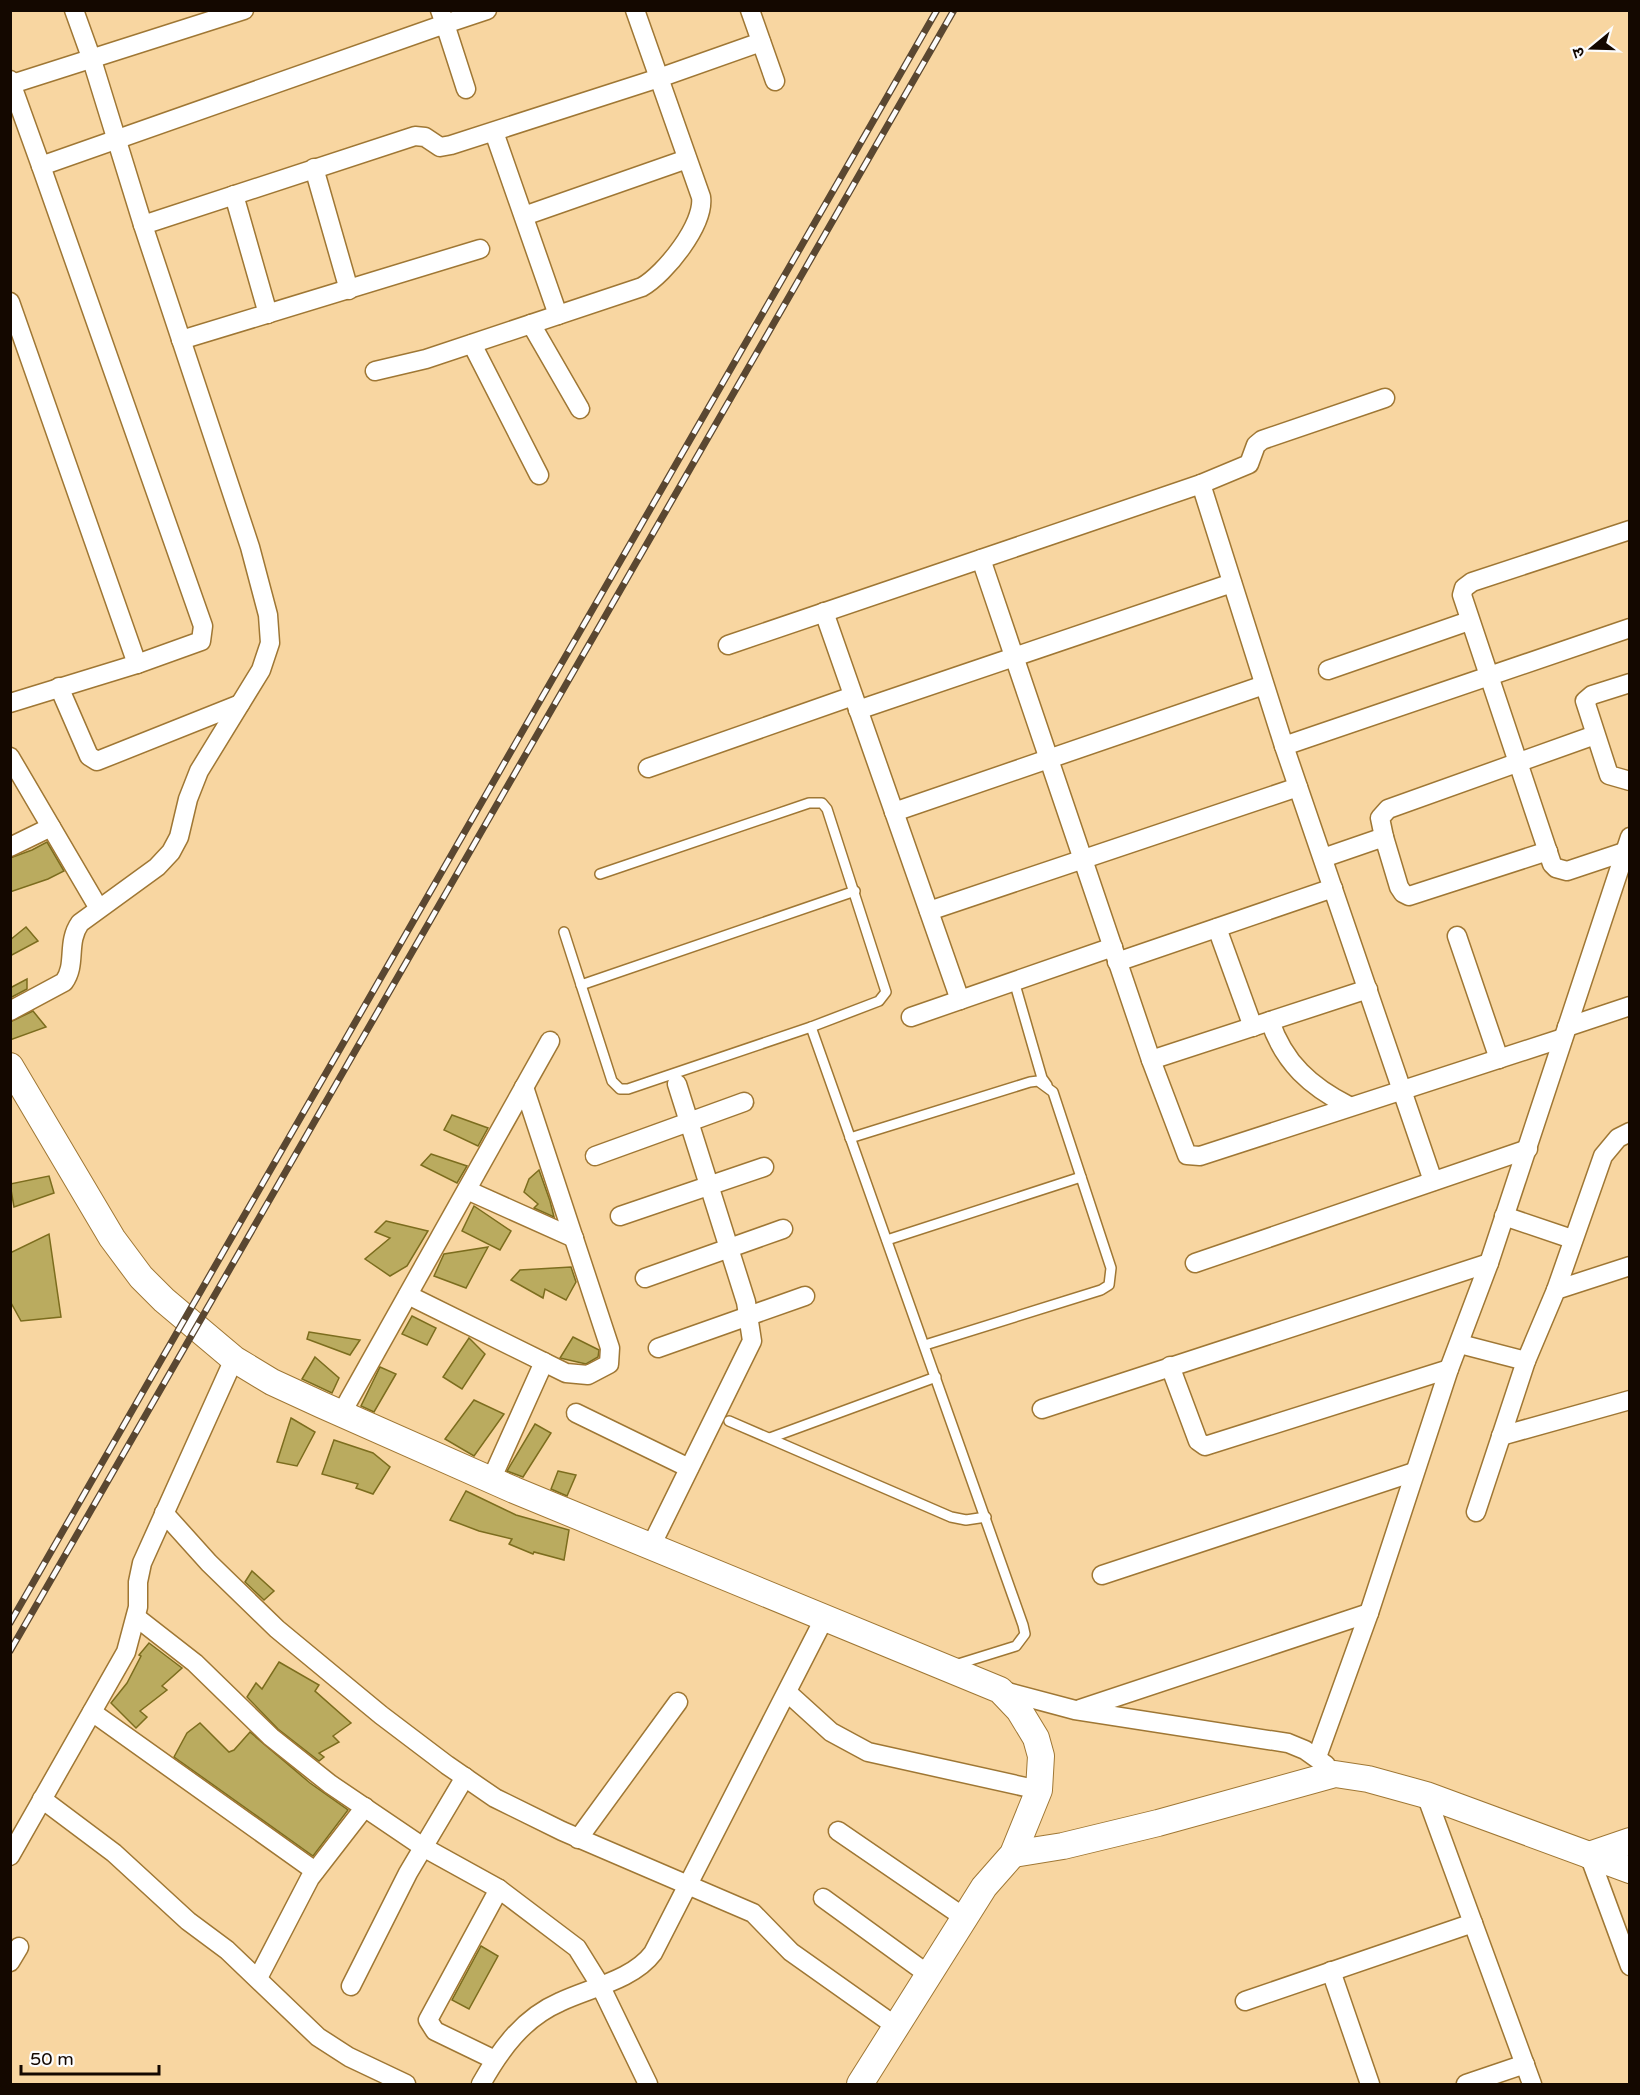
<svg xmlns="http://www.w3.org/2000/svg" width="1640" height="2095" font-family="'Varela Round','Noto Sans Devanagari',sans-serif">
<rect width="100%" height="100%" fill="#f8d6a1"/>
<!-- building -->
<g fill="#baab5f" stroke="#7c6d1e" stroke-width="1.5">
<polygon points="47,842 64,871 48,879 10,892 10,858 32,850"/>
<polygon points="26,927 38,941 10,956 10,940"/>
<polygon points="27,979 27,989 10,998 10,988"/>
<polygon points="33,1011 46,1027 10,1040 10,1022"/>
<polygon points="452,1115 488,1128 478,1146 444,1130"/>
<polygon points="431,1154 467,1166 457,1183 421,1165"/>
<polygon points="539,1170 550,1201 554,1217 534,1208 538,1204 524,1192 529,1179"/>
<polygon points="49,1176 54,1193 14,1207 10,1184"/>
<polygon points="474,1206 511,1231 500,1250 462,1231"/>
<polygon points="386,1221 428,1231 407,1266 390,1276 365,1259 390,1238 375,1232"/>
<polygon points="49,1234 61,1317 21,1321 10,1301 10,1253"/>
<polygon points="488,1247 466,1288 434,1276 444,1254"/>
<polygon points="571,1267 576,1282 566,1300 545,1289 543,1298 511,1280 520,1270"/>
<polygon points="412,1316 436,1328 427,1345 402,1334"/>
<polygon points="309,1332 360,1340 350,1355 307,1339"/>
<polygon points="573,1337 599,1350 598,1357 586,1364 560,1358"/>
<polygon points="469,1338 485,1354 462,1389 443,1377"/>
<polygon points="315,1357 339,1378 332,1393 302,1379"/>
<polygon points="380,1367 396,1374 374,1412 361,1406"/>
<polygon points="474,1400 504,1414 474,1456 445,1439"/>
<polygon points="291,1418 315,1432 297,1466 277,1462"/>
<polygon points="535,1424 551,1433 523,1477 507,1471"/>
<polygon points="334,1440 373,1453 390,1467 373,1494 356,1488 358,1484 322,1474"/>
<polygon points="558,1471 576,1475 567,1496 551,1489"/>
<polygon points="466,1491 516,1515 569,1530 564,1560 534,1552 533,1554 509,1544 512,1539 479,1531 450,1520"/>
<polygon points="252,1571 274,1591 264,1600 245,1582"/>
<polygon points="149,1643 182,1668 162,1686 167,1690 140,1711 147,1717 136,1728 111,1703 127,1683 141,1656 139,1655"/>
<polygon points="279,1662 319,1685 315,1691 351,1723 333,1736 339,1742 319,1753 324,1757 319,1761 278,1729 247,1697 256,1683 262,1689"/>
<polygon points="200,1723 229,1752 234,1750 250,1732 310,1783 348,1810 313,1856 174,1757 187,1733"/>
<polygon points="481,1946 498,1956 469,2009 452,2000"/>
</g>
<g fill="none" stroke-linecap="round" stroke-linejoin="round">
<defs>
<g id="lane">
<polyline points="600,874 809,803 822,803 827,809 886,992 879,1001 811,1027"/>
<polyline points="564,932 612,1081 620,1089 628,1089 811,1027 1023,1625 1025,1634 1016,1646 955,1665"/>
<polyline points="1014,981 1042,1078 1047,1085"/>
<polyline points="581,985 855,891"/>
<polyline points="850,1138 1030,1082 1038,1081 1053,1092 1111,1268 1109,1285 1101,1290 925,1345"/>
<polyline points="887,1240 1081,1177"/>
<polyline points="729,1421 951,1517 966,1520 986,1517"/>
<polyline points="770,1438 936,1377"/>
</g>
<g id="street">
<polyline points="440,10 445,24 487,10"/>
<polyline points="750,10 775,81"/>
<polyline points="10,80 41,166 445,24 466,89"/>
<polyline points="12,84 244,10"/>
<polyline points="494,132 558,315"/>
<polyline points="41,166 203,626 201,641 137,664"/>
<polyline points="314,168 349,290"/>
<polyline points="234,195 268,314"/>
<polyline points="524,216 687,159"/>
<polyline points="143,225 415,136 425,137 440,147 451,145 659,78 761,42"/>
<polyline points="10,302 137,664 10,703"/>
<polyline points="531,324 580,409"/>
<polyline points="181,340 480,249"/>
<polyline points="472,344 539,475"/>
<path d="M 375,371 L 426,359 L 642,287 C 665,274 705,224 701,197 L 635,10"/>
<polyline points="1201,484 1249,464 1256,445 1262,440 1385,398"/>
<polyline points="981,559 1201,484 1284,746 1433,1181"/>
<polyline points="824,612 960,1000"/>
<polyline points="728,645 981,559 1151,1060 1187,1155 1200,1156 1563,1038"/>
<polyline points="1328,670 1469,621"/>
<polyline points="1630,683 1592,695 1585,701 1609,775 1630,781"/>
<polyline points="59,687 89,756 97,761 240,704"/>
<polyline points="858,710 1232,583"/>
<polyline points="1284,746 1630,628"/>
<polyline points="10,757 98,907"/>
<polyline points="648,768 853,696"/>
<polyline points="894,812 1264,685"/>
<polyline points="1384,837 1380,818 1388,809 1595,735"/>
<polyline points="10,847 51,827"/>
<polyline points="1624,852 1567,871 1556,868 1552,864 1462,595 1464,588 1472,582 1630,530"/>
<polyline points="1323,858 1384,837 1399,887 1403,893 1409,896 1548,851"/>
<polyline points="929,911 1298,787"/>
<polyline points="1217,928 1253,1027"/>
<polyline points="1457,936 1499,1059"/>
<polyline points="1117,962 1333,888"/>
<path d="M 10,1011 L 64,982 C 77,964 66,943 80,923 L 157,867 L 171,852 L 179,837 L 188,799 L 199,771 L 261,670 L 270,643 L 268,615 L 250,547 L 143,225 L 92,60 L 74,10"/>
<polyline points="911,1017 1113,947"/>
<path d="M 1270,1021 C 1284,1063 1311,1087 1349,1106"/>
<polyline points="1567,1027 1630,1006"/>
<polyline points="1151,1060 1368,989"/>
<polyline points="595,1156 744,1102"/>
<polyline points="467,1190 574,1238"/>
<polyline points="620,1216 764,1167"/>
<polyline points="1504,1216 1572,1239"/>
<polyline points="1195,1263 1528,1149"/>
<polyline points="645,1278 783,1229"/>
<polyline points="1556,1290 1603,1156 1618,1138 1630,1132"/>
<polyline points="408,1295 566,1373 588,1375 609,1364 610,1348 524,1087"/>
<polyline points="1460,1344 1526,1361 1476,1512"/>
<polyline points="658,1348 805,1296"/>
<polyline points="1526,1361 1556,1290 1630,1266"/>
<polyline points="1170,1366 1198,1441 1205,1446 1449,1369"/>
<polyline points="1042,1409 1489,1263"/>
<polyline points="576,1413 689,1468"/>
<polyline points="341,1414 550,1041"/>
<polyline points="1501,1436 1630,1400"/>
<polyline points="491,1480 544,1362"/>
<polyline points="164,1513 209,1563 277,1629 381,1715 447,1765 495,1798 562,1831 753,1913 791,1952 897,2027"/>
<polyline points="651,1546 752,1341 746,1302 677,1084"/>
<polyline points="1102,1575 1414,1472"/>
<polyline points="136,1617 195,1663 271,1737 330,1784 423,1847 499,1889 577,1948 600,1985 648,2084"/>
<polyline points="1000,1690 1075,1710 1288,1743 1305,1750 1326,1765"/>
<polyline points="788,1693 831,1732 868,1752 1039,1790"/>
<polyline points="1080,1709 1369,1613"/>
<polyline points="92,1712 315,1871"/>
<polyline points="1317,1757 1369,1613 1449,1369 1489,1263 1630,837"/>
<polyline points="1426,1795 1532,2084"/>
<polyline points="42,1799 114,1853 188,1921 227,1950 318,2037 349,2057 406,2084"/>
<polyline points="838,1831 965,1918"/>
<polyline points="578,1839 678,1702"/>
<polyline points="1589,1855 1630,1966"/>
<polyline points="10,1856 126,1652 138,1607 138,1582 142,1563 234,1359"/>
<polyline points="823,1898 929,1975"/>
<polyline points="10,1962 19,1947"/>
<polyline points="1331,1971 1370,2084"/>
<polyline points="258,1978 310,1878 365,1807"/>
<polyline points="351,1986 408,1873 465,1777"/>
<polyline points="1245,2001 1473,1923"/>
<polyline points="495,2060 435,2031 428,2020 499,1889"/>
<path d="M 481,2084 C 500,2050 523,2018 560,2002 C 589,1988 633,1980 653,1953 L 825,1617"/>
<polyline points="1466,2084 1525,2064"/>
</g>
<g id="secondary">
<polyline points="10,1066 112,1238 141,1277 164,1300 234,1359 272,1382 322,1405 514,1490 1000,1690 1019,1710 1036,1738 1041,1756 1039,1790 1013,1854 984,1887 860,2084"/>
<polyline points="1013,1854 1063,1846 1158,1823 1335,1774 1368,1779 1426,1795 1630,1870"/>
<polyline points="1589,1855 1630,1841"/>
</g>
</defs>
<!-- lane casing -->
<use href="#lane" stroke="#9f7734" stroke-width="12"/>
<!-- street casing -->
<use href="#street" stroke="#9f7734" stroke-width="21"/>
<!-- secondary casing -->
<use href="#secondary" stroke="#9f7734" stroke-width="28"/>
<!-- lane -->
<use href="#lane" stroke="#fff" stroke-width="9"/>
<!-- street -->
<use href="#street" stroke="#fff" stroke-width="18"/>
<!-- secondary -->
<use href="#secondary" stroke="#fff" stroke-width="26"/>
<defs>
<g id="rail">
<polyline points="10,1623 937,10"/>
<polyline points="10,1651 954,10"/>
</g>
</defs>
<!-- rail casing -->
<use href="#rail" stroke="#5a4731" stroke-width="7"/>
<!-- rail -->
<use href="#rail" stroke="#fcfcfc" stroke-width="4.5" stroke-dasharray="14" stroke-linecap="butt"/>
</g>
<!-- border -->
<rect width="1640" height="2095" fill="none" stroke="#140800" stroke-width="24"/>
<!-- north arrow -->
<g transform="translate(1592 48) rotate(251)" stroke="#fcfcfc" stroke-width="4.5" paint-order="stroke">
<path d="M0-4.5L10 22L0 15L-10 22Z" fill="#140800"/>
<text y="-9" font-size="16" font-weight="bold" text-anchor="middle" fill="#140800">उ</text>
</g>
<!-- scale -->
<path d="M21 2065v9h138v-9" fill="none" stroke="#140800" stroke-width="3"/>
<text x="30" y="2065" font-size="18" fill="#140800" stroke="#fcfcfc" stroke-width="4.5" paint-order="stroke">50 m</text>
</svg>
